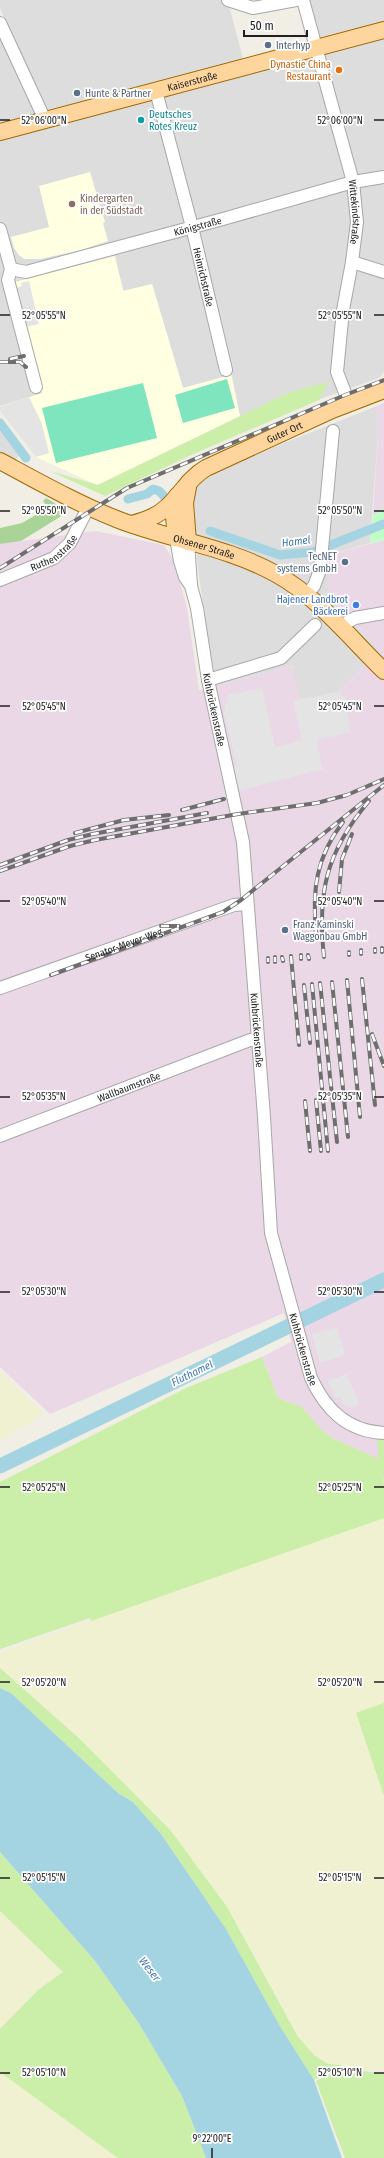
<svg xmlns="http://www.w3.org/2000/svg" width="384" height="2158" font-family="'Fira Sans Condensed',sans-serif">
<rect width="100%" height="100%" fill="#f1eee6"/>
<!-- residential -->
<g fill="#dedddd">
<polygon points="0,0 222,0 228,2 244,62 45,115 0,8"/>
<polygon points="307,0 384,0 384,21 317,38"/>
<polygon points="0,27 42,117 0,128"/>
<polygon points="384,37 384,372 379,378 295,408 242,429 232,375 183,388 152,284 124,291 114,256 15,282 42,393 0,406 0,138"/>
<polygon points="377,406 378,435 370,543 328,555 328,595 379,651 338,692 308,698 299,699 292,666 214,686 198,568 193,509 194,492 200,484 210,476 239,461"/>
<polygon points="0,426 21,454 14,461 0,453"/>
</g>
<!-- industrial -->
<g fill="#ebd8e7">
<polygon points="384,403 384,509 373,515 378,435 377,406"/>
<polygon points="96,531 164,545 174,561 187,608 199,690 292,666 300,699 338,692 379,651 328,595 328,555 384,540 384,1474 378,1459 332,1438 320,1428 302,1407 278,1398 262,1357 291,1342 284,1313 50,1414 0,1367 0,544"/>
</g>
<!-- education -->
<g fill="#ffffe2">
<polygon points="90,172 105,222 103,223 108,241 81,250 40,259 24,259 19,255 14,248 11,237 49,227 39,186"/>
<polygon points="115,256 123,291 152,284 183,388 231,375 240,416 97,485 36,457 0,411 0,407 42,393 15,282"/>
</g>
<!-- farmland -->
<g fill="#eff1d1">
<polygon points="0,1372 44,1414 0,1440"/>
<polygon points="384,1518 384,2071 328,2064 310,2052 298,2037 227,1907 171,1831 120,1779 36,1699 0,1668 0,1652"/>
<polygon points="0,1911 63,1972 38,1990 0,2029"/>
<polygon points="0,2072 118,2158 0,2158"/>
</g>
<!-- grass -->
<g fill="#cbeea9">
<polygon points="329,382 319,400 191,455 105,496 50,471 98,485 290,392"/>
<polygon points="262,1357 278,1398 302,1407 320,1428 332,1438 379,1459 379,1465 377,1433 384,1434 384,1481 380,1469 384,1483 384,1518 91,1621 90,1618 0,1649 0,1482 186,1388"/>
<polygon points="0,1668 81,1740 171,1831 227,1907 298,2037 315,2056 328,2064 342,2065 314,2080 281,2028 226,1929 161,1834 133,1802 118,1793 11,1693 0,1688"/>
<polygon points="384,1703 384,1796 356,1713"/>
<polygon points="0,1852 95,1961 138,2022 182,2096 206,2158 118,2158 0,2072 0,2029 38,1990 63,1972 0,1911"/>
<polygon points="343,2068 384,2074 384,2158 345,2158 316,2081"/>
</g>
<!-- forest -->
<path fill="#aad398" d="M 46,498 C 54,502 60,506 63,515 L 21,541 L 0,544 L 0,528 L 22,523 L 48,508 L 43,501 Z"/>
<!-- park -->
<polygon fill="#c1fdc6" points="384,509 384,540 370,543 373,515"/>
<!-- pitch -->
<g fill="#7fe5be">
<polygon points="227,379 235,408 183,423 175,395"/>
<polygon points="143,383 157,438 56,463 42,408"/>
</g>
<!-- parking -->
<g fill="#e4e4e4">
<polygon points="29,281 39,324 26,327 16,288 22,286 21,283"/>
<polygon points="29,397 42,424 49,453 36,457 0,411 0,407"/>
<polygon points="262,688 275,747 302,741 293,701 338,692 348,700 345,703 351,732 316,740 323,769 238,791 232,767 237,765 224,713 228,695"/>
<polygon points="337,1327 345,1355 320,1363 312,1334"/>
<polygon points="346,1374 360,1404 351,1408 342,1403 340,1397 336,1399 328,1381"/>
</g>
<!-- water -->
<polygon fill="#a4d4e2" points="0,1688 11,1693 118,1793 133,1802 161,1834 226,1929 281,2028 314,2080 342,2158 206,2158 182,2096 138,2022 95,1961 0,1852"/>
<g fill="none" stroke-linecap="round" stroke-linejoin="round">
<!-- canal -->
<g stroke="#a4d4e2" stroke-width="9">
<polyline points="0,423 26,458"/>
<polyline points="128,499 147,494 153,489 159,491 165,497"/>
<polyline points="210,531 280,555 313,552 384,524"/>
</g>
<!-- river -->
<polyline stroke="#a4d4e2" stroke-width="15" points="0,1466 384,1280"/>
<defs>
<g id="minor">
<polyline points="228,0 253,8 296,0"/>
<path id="s1" d="M 303,0 L 353,182 L 357,222 L 352,262 L 343,310 L 337,372 L 349,403"/>
<polyline points="0,23 45,120"/>
<path id="s2" d="M 156,91 L 192,227 L 226,370"/>
<polyline points="0,229 11,269 8,280 36,387"/>
<polyline points="352,262 384,272"/>
<path id="s3" d="M 11,269 L 26,272 L 223,219 L 353,182 L 384,177"/>
<path id="s4" d="M 176,538 L 180,561 L 185,577 L 191,586 L 197,608 L 208,680 L 243,842 L 264,1117 L 271,1233 L 311,1378 C 326,1410 347,1431 384,1433"/>
<polyline points="188,542 191,585"/>
<path id="s5" d="M 0,580 L 54,558 L 70,543 L 89,506"/>
<polyline points="306,595 314,586 320,570 333,431"/>
<polyline points="339,627 355,618 384,613"/>
<polyline points="208,680 281,658 315,625"/>
<path id="s6" d="M 0,988 L 234,905 L 247,904"/>
<path id="s7" d="M 0,1136 L 250,1040 L 258,1040"/>
</g>
<g id="major">
<path id="s8" d="M 0,132 L 384,30"/>
<path id="s9" d="M 0,461 C 39,482 78,504 119,520 C 171,540 228,547 276,574 C 318,597 350,638 384,671"/>
<path id="s10" d="M 132,524 C 146,520 158,516 168,506 C 182,493 189,478 206,468 L 332,410 L 384,390"/>
<polyline points="176,538 174,517 177,496"/>
<polyline points="188,542 185,503 189,482"/>
</g>
</defs>
<!-- minor casing -->
<use href="#minor" stroke="#a7a7a7" stroke-width="14"/>
<!-- major casing -->
<use href="#major" stroke="#9d6900" stroke-width="18"/>
<!-- minor -->
<use href="#minor" stroke="#fff" stroke-width="12"/>
<!-- major -->
<use href="#major" stroke="#ffd59e" stroke-width="16"/>
<defs>
<g id="rail">
<polyline points="10,359 24,356"/>
<polyline points="0,362 20,362 26,367"/>
<polyline points="0,568 127,488 345,395 384,380"/>
<polyline points="182,810 224,799"/>
<polyline points="75,833 124,820 169,815"/>
<polyline points="0,865 68,840 93,834 207,813"/>
<polyline points="0,871 70,846 95,840 238,814 317,803 347,795 384,779"/>
<polyline points="339,892 342,859 352,834"/>
<polyline points="161,926 179,926"/>
<path d="M 316,933 C 312,890 316,857 343,822"/>
<polyline points="382,948 382,952"/>
<polyline points="375,949 375,952"/>
<polyline points="361,950 361,954"/>
<polyline points="349,952 349,955"/>
<polyline points="301,955 301,959"/>
<polyline points="308,955 309,959"/>
<polyline points="291,956 299,1045"/>
<polyline points="275,957 275,962"/>
<polyline points="282,957 283,961"/>
<path d="M 324,957 C 317,893 326,852 369,801"/>
<polyline points="268,958 268,962"/>
<polyline points="51,975 223,912 241,900 384,785"/>
<polyline points="362,979 375,1105"/>
<polyline points="347,980 360,1117"/>
<polyline points="332,982 348,1137"/>
<polyline points="320,983 337,1142"/>
<polyline points="312,984 328,1151"/>
<polyline points="304,985 310,1043"/>
<polyline points="372,1034 384,1066"/>
<polyline points="316,1100 321,1151"/>
<polyline points="305,1101 310,1151"/>
</g>
</defs>
<!-- rail casing -->
<use href="#rail" stroke="#6e6e6e" stroke-width="4"/>
<!-- rail -->
<use href="#rail" stroke="#fff" stroke-width="2.5" stroke-dasharray="8" stroke-linecap="butt"/>
</g>
<!-- ticks -->
<path fill="none" stroke="#202020" stroke-width="1.5" d="M 0,120 L 10,120M 374,120 L 384,120M 0,315 L 10,315M 374,315 L 384,315M 0,511 L 10,511M 374,511 L 384,511M 0,706 L 10,706M 374,706 L 384,706M 0,901 L 10,901M 374,901 L 384,901M 0,1097 L 10,1097M 374,1097 L 384,1097M 0,1292 L 10,1292M 374,1292 L 384,1292M 0,1487 L 10,1487M 374,1487 L 384,1487M 0,1682 L 10,1682M 374,1682 L 384,1682M 0,1878 L 10,1878M 374,1878 L 384,1878M 0,2073 L 10,2073M 374,2073 L 384,2073M 212,2148 L 212,2158"/>
<!-- markers -->
<g fill="#5c6f8a" stroke="#fff" stroke-width="1.5">
<circle cx="268" cy="45" r="4"/>
<circle cx="77" cy="93" r="4"/>
<circle cx="345" cy="562" r="4"/>
<circle cx="285" cy="930" r="4"/>
</g>
<circle fill="#e8710a" stroke="#fff" stroke-width="1.5" cx="339" cy="70" r="4"/>
<circle fill="#0f9aa8" stroke="#fff" stroke-width="1.5" cx="141" cy="120" r="4"/>
<circle fill="#8d6e63" stroke="#fff" stroke-width="1.5" cx="72" cy="204" r="4"/>
<circle fill="#3f7fe0" stroke="#fff" stroke-width="1.5" cx="356" cy="605" r="4"/>
<g text-anchor="middle" stroke-width="3.5" stroke-linejoin="round" paint-order="stroke">
<!-- service labels -->
<g font-size="10" fill="#4e5e75" stroke="#fff" text-anchor="start">
<text x="276" y="49">Interhyp</text>
<text x="85" y="97">Hunte &amp; Partner</text>
<text x="337" y="560" text-anchor="end">TecNET<tspan x="337" dy="12">systems GmbH</tspan></text>
<text x="293" y="928">Franz Kaminski<tspan x="293" dy="12">Waggonbau GmbH</tspan></text>
</g>
<!-- food labels -->
<g font-size="10" fill="#c56008" stroke="#fff" text-anchor="end">
<text x="331" y="68">Dynastie China<tspan x="331" dy="12">Restaurant</tspan></text>
</g>
<!-- street labels -->
<g font-size="10" fill="#202020" stroke="#fff">
<text dy="4" stroke="none"><textPath href="#s8" startOffset="199">Kaiserstraße</textPath></text>
<text dy="4" stroke="none"><textPath href="#s1" startOffset="219">Wittekindstraße</textPath></text>
<text dy="4" stroke="none"><textPath href="#s3" startOffset="193">Königstraße</textPath></text>
<text dy="4" stroke="none"><textPath href="#s2" startOffset="192">Heinrichstraße</textPath></text>
<text dy="4" stroke="none"><textPath href="#s10" startOffset="181">Guter Ort</textPath></text>
<text dy="4" stroke="none"><textPath href="#s9" startOffset="222">Ohsener Straße</textPath></text>
<text dy="4" stroke="none"><textPath href="#s5" startOffset="61">Ruthenstraße</textPath></text>
<text dy="4" stroke="none"><textPath href="#s4" startOffset="177">Kuhbrückenstraße</textPath></text>
<text dy="4" stroke="none"><textPath href="#s6" startOffset="131">Senator-Meyer-Weg</textPath></text>
<text dy="4" stroke="none"><textPath href="#s4" startOffset="501">Kuhbrückenstraße</textPath></text>
<text dy="4" stroke="none"><textPath href="#s7" startOffset="138">Wallbaumstraße</textPath></text>
<text dy="4" stroke="none"><textPath href="#s4" startOffset="825">Kuhbrückenstraße</textPath></text>
</g>
<!-- culture labels -->
<g font-size="10" fill="#0d838f" stroke="#fff" text-anchor="start">
<text x="149" y="118">Deutsches<tspan x="149" dy="12">Rotes Kreuz</tspan></text>
</g>
<!-- education labels -->
<g font-size="10" fill="#785e54" stroke="#fff" text-anchor="start">
<text x="80" y="202">Kindergarten<tspan x="80" dy="12">in der Südstadt</tspan></text>
</g>
<!-- shop labels -->
<g font-size="10" fill="#366cbe" stroke="#fff" text-anchor="end">
<text x="348" y="603">Hajener Landbrot<tspan x="348" dy="12">Bäckerei</tspan></text>
</g>
<!-- water labels -->
<g font-size="11" font-style="italic" fill="#4279b0" stroke="#fff">
<text transform="translate(296 541) rotate(-7)" y="4">Hamel</text>
<text transform="translate(192 1373) rotate(-26)" y="4">Fluthamel</text>
<text transform="translate(150 1969) rotate(52)" y="4">Weser</text>
</g>
</g>
<g font-size="10" text-anchor="middle" fill="#202020" stroke="#fff" stroke-width="3.5" stroke-linejoin="round" paint-order="stroke">
<text x="44" y="124">52°06'00"N</text>
<text x="340" y="124">52°06'00"N</text>
<text x="44" y="319">52°05'55"N</text>
<text x="340" y="319">52°05'55"N</text>
<text x="44" y="514">52°05'50"N</text>
<text x="340" y="514">52°05'50"N</text>
<text x="44" y="710">52°05'45"N</text>
<text x="340" y="710">52°05'45"N</text>
<text x="44" y="905">52°05'40"N</text>
<text x="340" y="905">52°05'40"N</text>
<text x="44" y="1100">52°05'35"N</text>
<text x="340" y="1100">52°05'35"N</text>
<text x="44" y="1295">52°05'30"N</text>
<text x="340" y="1295">52°05'30"N</text>
<text x="44" y="1491">52°05'25"N</text>
<text x="340" y="1491">52°05'25"N</text>
<text x="44" y="1686">52°05'20"N</text>
<text x="340" y="1686">52°05'20"N</text>
<text x="44" y="1881">52°05'15"N</text>
<text x="340" y="1881">52°05'15"N</text>
<text x="44" y="2076">52°05'10"N</text>
<text x="340" y="2076">52°05'10"N</text>
<text x="212" y="2142">9°22'00"E</text>
</g>
<!-- scale -->
<path d="M244 30v6h63v-6" fill="none" stroke="#202020" stroke-width="2"/>
<text x="250" y="30" font-size="12" fill="#202020" stroke="#ffffff" stroke-width="3" paint-order="stroke">50 m</text>
</svg>
